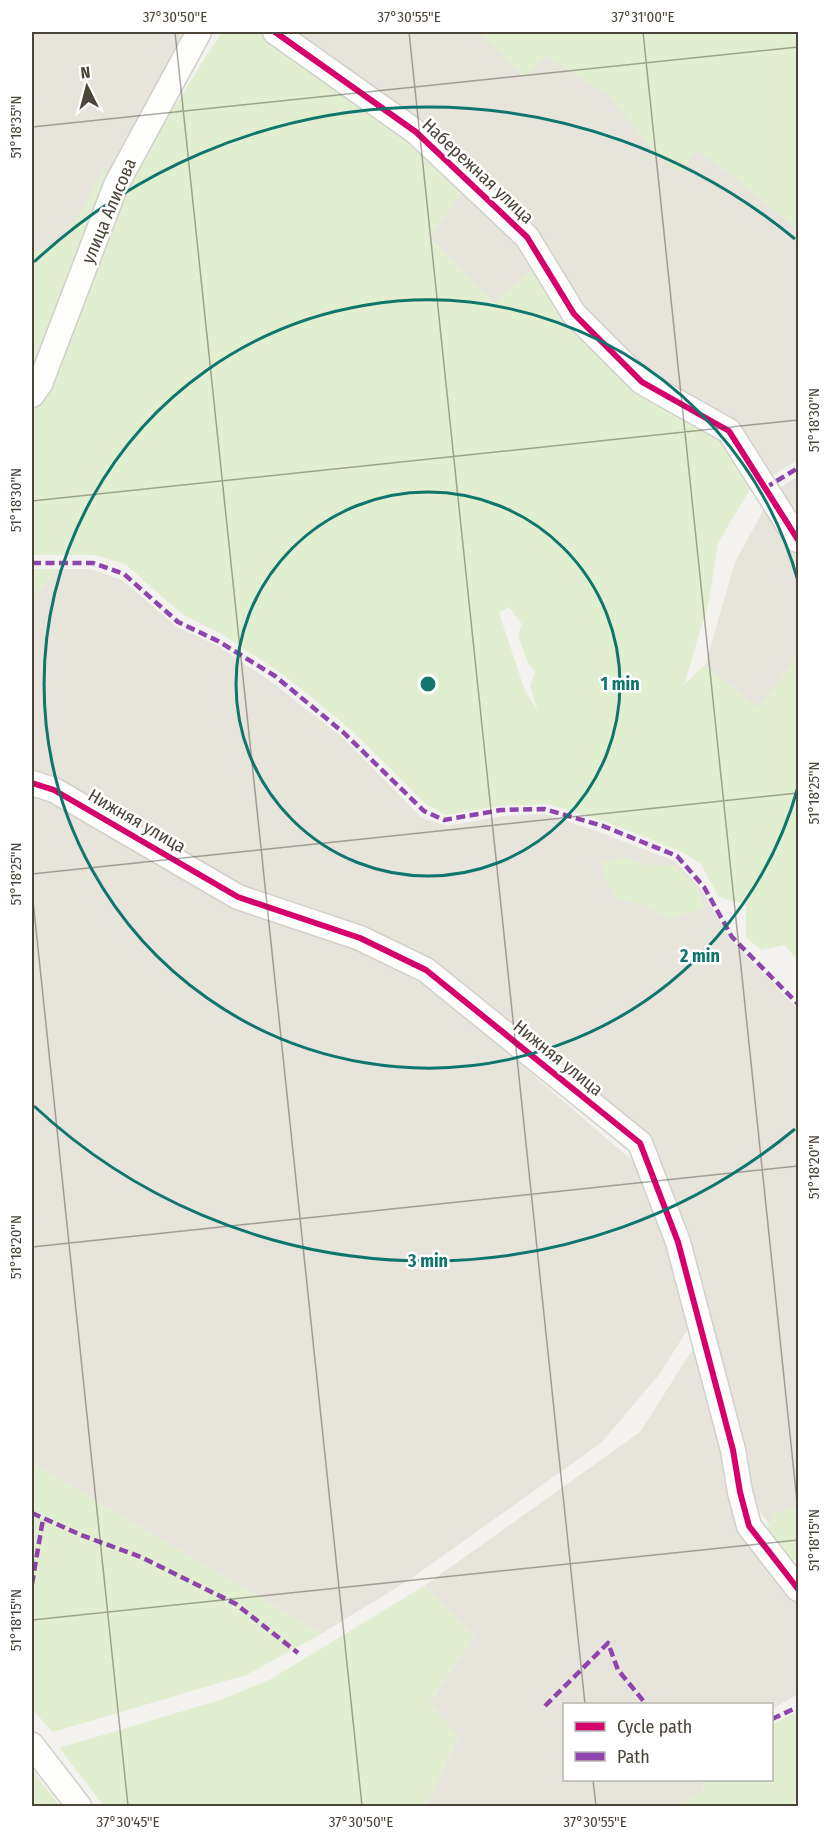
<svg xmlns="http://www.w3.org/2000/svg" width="830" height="1838" font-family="'Fira Sans Condensed',sans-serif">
<rect width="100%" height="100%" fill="#f4f2ee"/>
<!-- residential -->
<g fill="#e7e4dc">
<polygon points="32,32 185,32 144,111 32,380"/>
<polygon points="292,32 798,32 798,460 770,477 740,424 719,411 648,376 578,308 531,229"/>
<polygon points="462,192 523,245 534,269 494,303 429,237"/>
<polygon points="798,476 798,516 778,489"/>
<polygon points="765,507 785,539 798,555 798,656 758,709 705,665 735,562"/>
<polygon points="57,569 91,569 122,580 177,627 218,646 273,683 343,738 421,817 446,826 503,816 545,814 602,833 675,861 702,890 730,939 798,1009 798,1561 755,1506 650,1140 430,959 251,890 59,778 32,771 32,599"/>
<polygon points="32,791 103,832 161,868 248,913 363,951 447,998 541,1082 634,1162 671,1244 694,1320 658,1376 601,1443 412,1578 321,1634 32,1463"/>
<polygon points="698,1341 732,1511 766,1562 798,1604 798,1694 772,1709 772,1704 564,1704 564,1780 701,1780 704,1790 678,1806 426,1806 458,1737 429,1703 474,1637 424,1586 640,1432"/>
</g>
<!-- green -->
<g fill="#e1eecf" fill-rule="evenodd">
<path d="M 222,32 L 264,32 L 410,141 L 462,192 L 429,237 L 494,303 L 534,269 L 567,321 L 636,394 L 725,440 L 753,484 L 718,543 L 709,601 L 684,685 L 705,665 L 758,708 L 798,656 L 798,962 L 785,945 L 761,950 L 746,937 L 746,905 L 719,897 L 700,863 L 682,852 L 604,821 L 547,804 L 500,806 L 445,815 L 426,804 L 350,729 L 285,676 L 225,636 L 182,614 L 125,564 L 95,555 L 32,555 L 32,407 L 121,190 ZM 509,607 L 522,624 L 518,635 L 528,663 L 535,672 L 530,686 L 538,711 L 525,691 L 499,613 Z"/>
<polygon points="480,32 798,32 798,230 734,177 696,150 680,172 656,154 607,94 545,56 525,78"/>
<polygon points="111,157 81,263 32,390 32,254 61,238 82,209"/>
<polygon points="32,569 57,569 32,599"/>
<polygon points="626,857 645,865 675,865 698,890 705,908 667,919 644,905 617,899 604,878 603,862"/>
<polygon points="32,1463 321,1634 246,1675 53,1732 32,1709"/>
<polygon points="798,1506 798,1559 793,1561 767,1529 775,1512"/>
<polygon points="424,1586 474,1637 429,1702 458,1737 426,1806 104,1806 59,1748 223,1699 271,1679"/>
<polygon points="798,1711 798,1793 793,1806 678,1806 704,1790 701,1780 772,1780 772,1724"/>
<polygon points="32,1770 60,1806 32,1806"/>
</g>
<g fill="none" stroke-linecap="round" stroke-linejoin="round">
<defs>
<g id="minor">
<polyline points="275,32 416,132 527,237 574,314 642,382 729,431 798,540"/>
<polyline points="32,395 40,384 116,185 199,32"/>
<polyline points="32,783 54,790 238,897 360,938 426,970 640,1143 678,1242 733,1450 740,1492 749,1526 798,1589"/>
<polyline points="32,1745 79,1806"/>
</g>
</defs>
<!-- minor casing -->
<use href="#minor" stroke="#d2d0cb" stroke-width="27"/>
<!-- minor -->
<use href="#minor" stroke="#fdfdfc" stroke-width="24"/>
<!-- quiet -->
<g stroke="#8e44ad" stroke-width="4.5" stroke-dasharray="9 4.5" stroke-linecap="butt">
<polyline points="765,488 798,468"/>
<polyline points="32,563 93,563 124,574 178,622 218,641 275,676 344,733 424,811 444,820 501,810 544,809 603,826 677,856 704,887 732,937 798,1004"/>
<polyline points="32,1513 81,1535 141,1557 236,1604 298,1653"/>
<polyline points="32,1584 43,1519"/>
<polyline points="545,1706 608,1643 618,1670 646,1704"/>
<polyline points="772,1719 798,1707"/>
</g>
<defs>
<g id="cycleway">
<polyline points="275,32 416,132 527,237 574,314 642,382 729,431 798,540"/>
<polyline points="32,783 54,790 238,897 360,938 426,970 640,1143 678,1242 733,1450 740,1492 749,1526 798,1589"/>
</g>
</defs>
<!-- cycleway casing -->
<use href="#cycleway" stroke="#fff" stroke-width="10"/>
<!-- cycleway -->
<use href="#cycleway" stroke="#d6006c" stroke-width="6"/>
</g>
<!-- ticks -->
<path fill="none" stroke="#4b4439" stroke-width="1.5" stroke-opacity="0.45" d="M 175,32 L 362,1806M 409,32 L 585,1704M 643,32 L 798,1511M 32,127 L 798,47M 32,501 L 798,420M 32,874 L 798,793M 32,891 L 128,1806M 32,1247 L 798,1166M 32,1620 L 798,1540M 593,1780 L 596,1806"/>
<!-- distance rings -->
<g fill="none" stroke="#0f766e" stroke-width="3">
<circle cx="428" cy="684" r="192"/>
<path d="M798 787A384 384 0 1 1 798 581"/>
<path d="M795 1129A577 577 0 0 1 34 1106M34 262A577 577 0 0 1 795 239"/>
</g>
<g text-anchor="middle" stroke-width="5" stroke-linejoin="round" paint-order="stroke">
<!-- street labels -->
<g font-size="18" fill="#4b4439" stroke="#fff">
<text transform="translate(478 171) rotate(43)" y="6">Набережная улица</text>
<text transform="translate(109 211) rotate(-67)" y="6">улица Алисова</text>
<text transform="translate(137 821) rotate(30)" y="6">Нижняя улица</text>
<text transform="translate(558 1058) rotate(39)" y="6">Нижняя улица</text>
</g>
</g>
<circle cx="428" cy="684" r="9" fill="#0f766e" stroke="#fff" stroke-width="3"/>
<g font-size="18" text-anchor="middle" font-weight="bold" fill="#0f766e" stroke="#fff" stroke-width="5" stroke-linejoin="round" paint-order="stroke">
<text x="620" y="690">1 min</text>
<text x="700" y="962">2 min</text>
<text x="428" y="1267">3 min</text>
</g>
<!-- border -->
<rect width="830" height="1838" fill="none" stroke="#ffffff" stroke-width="66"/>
<!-- legend -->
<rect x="563" y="1703" width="210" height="78" fill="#ffffff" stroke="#b7b4b0" stroke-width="1.5"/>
<rect x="575" y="1722" width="30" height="9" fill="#d6006c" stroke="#b7b4b0" stroke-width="1.5"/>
<text x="617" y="1733" font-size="18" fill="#4b4439">Cycle path</text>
<rect x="575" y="1752" width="30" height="9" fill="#8e44ad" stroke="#b7b4b0" stroke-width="1.5"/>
<text x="617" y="1763" font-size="18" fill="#4b4439">Path</text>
<!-- north arrow -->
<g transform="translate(87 87) rotate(354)" stroke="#ffffff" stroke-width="4.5" paint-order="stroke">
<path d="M0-4.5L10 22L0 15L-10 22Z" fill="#4b4439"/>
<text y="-9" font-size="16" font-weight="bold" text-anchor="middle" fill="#4b4439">N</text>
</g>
<rect x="33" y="33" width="764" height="1772" fill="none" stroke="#4b4439" stroke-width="2"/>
<g font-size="15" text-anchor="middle" fill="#4b4439">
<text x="175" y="22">37°30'50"E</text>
<text x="409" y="22">37°30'55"E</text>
<text x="643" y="22">37°31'00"E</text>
<text transform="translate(16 127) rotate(-90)" y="5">51°18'35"N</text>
<text transform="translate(814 420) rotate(-90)" y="5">51°18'30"N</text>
<text transform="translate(16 500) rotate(-90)" y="5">51°18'30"N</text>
<text transform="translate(814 793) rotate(-90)" y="5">51°18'25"N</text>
<text transform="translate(16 874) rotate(-90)" y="5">51°18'25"N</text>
<text transform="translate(814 1167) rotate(-90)" y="5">51°18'20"N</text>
<text transform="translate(16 1247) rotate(-90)" y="5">51°18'20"N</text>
<text transform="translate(814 1540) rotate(-90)" y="5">51°18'15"N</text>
<text transform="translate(16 1620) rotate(-90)" y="5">51°18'15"N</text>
<text x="128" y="1827">37°30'45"E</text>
<text x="361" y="1827">37°30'50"E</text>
<text x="595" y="1827">37°30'55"E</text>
</g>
</svg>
